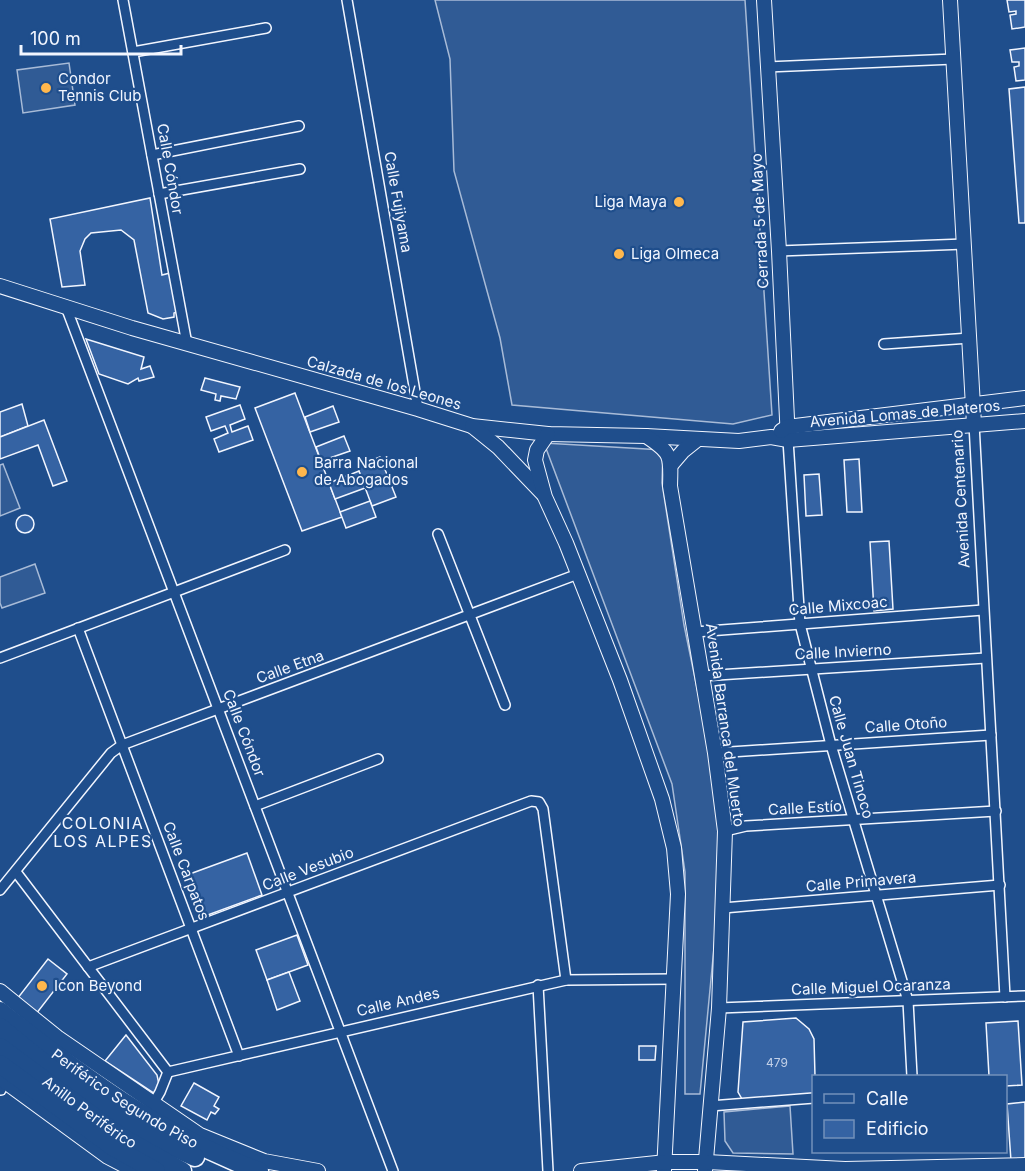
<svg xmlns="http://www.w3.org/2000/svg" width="1025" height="1171" font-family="Inter,sans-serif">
<rect width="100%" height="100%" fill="#1f4e8c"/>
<!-- built -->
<g fill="#305b95" stroke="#a8bbd7" stroke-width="1.5">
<polygon points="435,0 745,0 772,415 733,424 512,405 500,338 454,171 450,59"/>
<polygon points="69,63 75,105 23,113 17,70"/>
<polygon points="544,443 663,450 662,483 684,625 710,751 718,814 718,906 700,1094 685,1094 685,872 672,784"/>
<polygon points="3,464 20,508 0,516 0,465"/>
<polygon points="35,564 45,593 2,608 0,603 0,577"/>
<polygon points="790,1106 793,1154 733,1153 725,1141 724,1112"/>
</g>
<!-- building -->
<g fill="#3563a3" stroke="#f2f6ff" stroke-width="1.5">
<polygon points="1007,0 1025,0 1025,27 1012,29 1010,15 1016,14 1016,11 1009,12"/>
<polygon points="1025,48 1025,80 1016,81 1014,67 1019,66 1019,62 1012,62 1010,50"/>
<polygon points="1025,87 1025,223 1019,223 1009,89"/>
<polygon points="150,198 162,275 170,273 177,312 174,313 174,317 163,319 148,313 134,240 121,230 91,233 85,239 80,251 85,285 62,287 50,219"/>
<polygon points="86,339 144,357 141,369 150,366 154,377 139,381 138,378 128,384 99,374"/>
<polygon points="205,378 240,387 236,399 221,396 220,401 215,400 216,394 201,390"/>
<polygon points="295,393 342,517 302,531 255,408"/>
<polygon points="22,404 28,426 0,437 0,412"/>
<polygon points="240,405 245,419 230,425 232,432 248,426 253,440 219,452 214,439 228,433 225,426 211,431 206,417"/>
<polygon points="333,406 339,422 310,432 305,417"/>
<polygon points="44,420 67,481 53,486 38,445 0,459 0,437"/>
<polygon points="344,436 350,451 321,461 316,447"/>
<polygon points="380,457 396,497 372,506 357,466"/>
<polygon points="859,459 862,512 847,512 844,460"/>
<polygon points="359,471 365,488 335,499 329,483"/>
<polygon points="819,474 822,515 806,516 804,475"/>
<polygon points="370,501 376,517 346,528 340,512"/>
<circle cx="25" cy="524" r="9"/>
<polygon points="889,541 893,609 874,611 870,542"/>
<polygon points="247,853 262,895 205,916 187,875"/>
<polygon points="297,935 308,965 267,980 256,950"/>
<polygon points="48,959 67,974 36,1014 17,999"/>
<polygon points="289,972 300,1001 277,1010 267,980"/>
<polygon points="796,1018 809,1029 814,1039 815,1076 814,1076 814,1095 742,1099 738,1092 743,1022"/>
<polygon points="1018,1021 1022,1085 1006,1086 1006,1076 989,1076 986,1023"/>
<polygon points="126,1035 157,1075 160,1089 155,1094 105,1061"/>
<polygon points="639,1046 656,1046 655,1060 639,1060"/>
<polygon points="194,1083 219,1097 214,1106 219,1109 215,1114 211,1112 207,1120 181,1106"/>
<polygon points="1025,1102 1025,1160 1011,1161 1007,1104"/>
</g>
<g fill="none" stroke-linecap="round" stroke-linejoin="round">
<defs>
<g id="minor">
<polyline points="123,0 187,344"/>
<polyline points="347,0 418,409"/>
<polyline points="133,52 266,28"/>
<polyline points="767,67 954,59"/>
<polyline points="152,155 299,126"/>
<polyline points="159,194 300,169"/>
<polyline points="779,251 965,244"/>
<polyline points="66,307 393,1171"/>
<polyline points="884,344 970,338"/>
<polyline points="974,424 1005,997"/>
<polyline points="788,440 800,624 831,745 908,1001 912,1076"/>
<polyline points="438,534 505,705"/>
<polyline points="78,628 239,1056"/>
<polyline points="695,632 983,610"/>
<polyline points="0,658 285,550"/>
<polyline points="702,676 986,658"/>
<polyline points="715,753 991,735"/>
<polyline points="255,806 378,759"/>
<polyline points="725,831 746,826 996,811"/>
<polyline points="16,872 168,1072"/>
<polyline points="0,890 111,753 122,745 578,574"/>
<polyline points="723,908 1000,885"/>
<polyline points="88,967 531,801 539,802 543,809 566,980"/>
<polyline points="538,985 548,1171"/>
<polyline points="719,1008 1025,996"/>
<polyline points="168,1072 566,980 674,979"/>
<polyline points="0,1090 1,1090"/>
<polyline points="153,1104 160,1092 168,1072"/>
<polyline points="710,1106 814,1098"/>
</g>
<g id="secondary">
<polyline points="764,0 779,251 788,440"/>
<polyline points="950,0 974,424"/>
<polyline points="0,286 132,328 418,409 472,426 548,434 646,436 739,441 771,437 788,440 1025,421"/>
<polyline points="472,426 498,447 544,495"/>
<polyline points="781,431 787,427 1025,398"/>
<polyline points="548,434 537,450 535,460 545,497 566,543 620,680 662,799 674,848 678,894 664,1171"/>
<path d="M 646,436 C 672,453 671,456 670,486 L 715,753 L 725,831 L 719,1008 L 705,1171"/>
<polyline points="671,465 683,451 698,439"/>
<polyline points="0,991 57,1037 200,1135 264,1161 318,1171"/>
<polyline points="0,1078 108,1157 135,1171"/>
<polyline points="581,1171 666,1162 707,1162 845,1169 1025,1165"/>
</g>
<g id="motorway">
<path id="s1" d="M 0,1011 C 82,1076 159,1134 259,1171"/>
<path d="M 0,1027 C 60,1077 123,1126 195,1157"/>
<path id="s2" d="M 0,1047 L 120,1136 L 182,1171"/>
<polyline points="0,1064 113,1147 156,1171"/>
</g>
</defs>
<!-- minor casing -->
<use href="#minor" stroke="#f2f6ff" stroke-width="12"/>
<!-- secondary casing -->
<use href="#secondary" stroke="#f2f6ff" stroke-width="16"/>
<!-- motorway casing -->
<use href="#motorway" stroke="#f2f6ff" stroke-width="21"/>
<!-- minor -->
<use href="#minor" stroke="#1f4e8c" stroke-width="9"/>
<!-- secondary -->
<use href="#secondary" stroke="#1f4e8c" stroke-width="14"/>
<!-- motorway -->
<use href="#motorway" stroke="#1f4e8c" stroke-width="18"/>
</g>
<!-- markers -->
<g fill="#ffb74d" stroke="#1f4e8c" stroke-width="2">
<circle cx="46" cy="88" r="6"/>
<circle cx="679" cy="202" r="6"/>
<circle cx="619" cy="254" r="6"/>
<circle cx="302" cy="472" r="6"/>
<circle cx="42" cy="986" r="6"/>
</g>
<g text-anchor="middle" stroke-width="4.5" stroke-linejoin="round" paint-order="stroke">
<!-- number labels -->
<g font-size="12" fill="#c3d1e8">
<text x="777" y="1067">479</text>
</g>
<!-- poi labels -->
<g font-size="15" fill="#f2f6ff" stroke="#1f4e8c" text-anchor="start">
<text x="58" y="84">Condor<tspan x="58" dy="17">Tennis Club</tspan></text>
<text x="667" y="207" text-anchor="end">Liga Maya</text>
<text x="631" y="259">Liga Olmeca</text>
<text x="314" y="468">Barra Nacional<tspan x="314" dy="17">de Abogados</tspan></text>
<text x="54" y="991">Icon Beyond</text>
</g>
<!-- street labels -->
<g font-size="15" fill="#f2f6ff" stroke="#1f4e8c">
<text transform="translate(170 169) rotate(80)" y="5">Calle Cóndor</text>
<text transform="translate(398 202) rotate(80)" y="5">Calle Fujiyama</text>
<text transform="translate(760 221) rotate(-93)" y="5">Cerrada 5 de Mayo</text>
<text transform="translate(384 383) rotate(16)" y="5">Calzada de los Leones</text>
<text transform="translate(905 414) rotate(-5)" y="5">Avenida Lomas de Plateros</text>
<text transform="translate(961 499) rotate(-93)" y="5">Avenida Centenario</text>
<text transform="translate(838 606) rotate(-5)" y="5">Calle Mixcoac</text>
<text transform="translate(843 652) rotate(-3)" y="5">Calle Invierno</text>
<text transform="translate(290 667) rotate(-20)" y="5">Calle Etna</text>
<text transform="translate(725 725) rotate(82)" y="5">Avenida Barranca del Muerto</text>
<text transform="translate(906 725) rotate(-4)" y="5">Calle Otoño</text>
<text transform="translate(244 733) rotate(69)" y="5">Calle Cóndor</text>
<text transform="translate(851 757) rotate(74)" y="5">Calle Juan Tinoco</text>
<text transform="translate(805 808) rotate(-3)" y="5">Calle Estío</text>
<text transform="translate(308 869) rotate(-21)" y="5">Calle Vesubio</text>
<text transform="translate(186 871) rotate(69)" y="5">Calle Carpatos</text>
<text transform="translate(861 882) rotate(-5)" y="5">Calle Primavera</text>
<text transform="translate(871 987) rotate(-2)" y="5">Calle Miguel Ocaranza</text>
<text transform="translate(398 1002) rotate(-13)" y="5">Calle Andes</text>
<text dy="5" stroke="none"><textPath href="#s1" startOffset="153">Periférico Segundo Piso</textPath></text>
<text dy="5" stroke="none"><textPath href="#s2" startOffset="111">Anillo Periférico</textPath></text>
</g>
<!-- neighbourhood labels -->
<g font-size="16" letter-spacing="1.5" fill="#f2f6ff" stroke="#1f4e8c">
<text x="103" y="829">COLONIA<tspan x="103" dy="18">LOS ALPES</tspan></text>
</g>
</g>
<!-- legend -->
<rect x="812" y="1075" width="195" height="78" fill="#1f4e8c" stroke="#7391ba" stroke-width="1.5"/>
<rect x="824" y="1094" width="30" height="9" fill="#1f4e8c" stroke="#7391ba" stroke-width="1.5"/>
<text x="866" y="1105" font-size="18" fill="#f2f6ff">Calle</text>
<rect x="824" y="1120" width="30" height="18" fill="#3563a3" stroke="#7391ba" stroke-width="1.5"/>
<text x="866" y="1135" font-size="18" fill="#f2f6ff">Edificio</text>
<!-- scale -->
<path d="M21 45v9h160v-9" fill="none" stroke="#f2f6ff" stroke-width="3"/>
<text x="30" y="45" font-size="18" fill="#f2f6ff" stroke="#1f4e8c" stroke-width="4.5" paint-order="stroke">100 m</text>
</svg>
